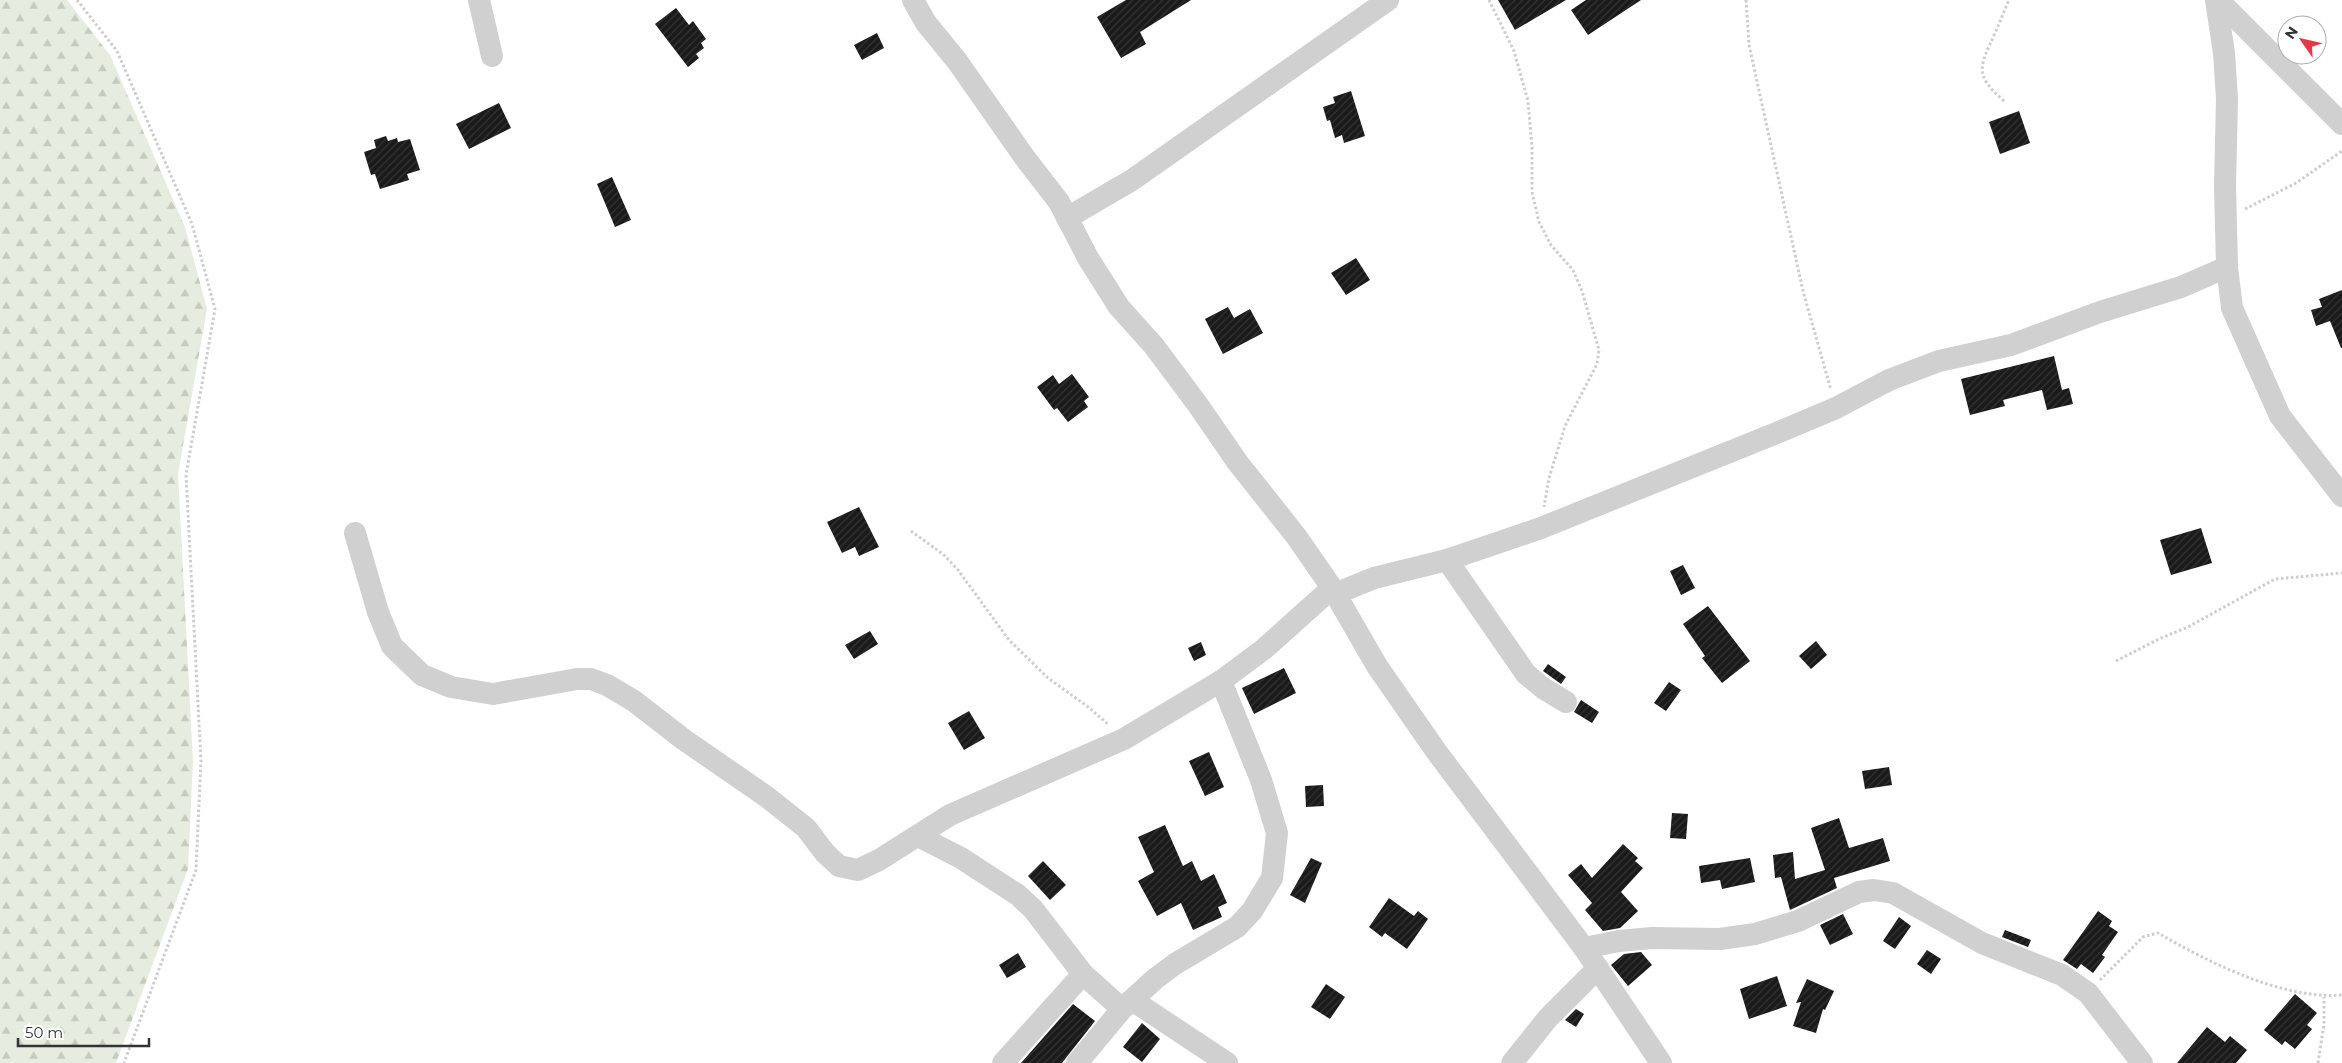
<svg xmlns="http://www.w3.org/2000/svg" width="2342" height="1063" font-family="Montserrat,sans-serif">
<defs>
<pattern id="forest-firs" width="22" height="20" patternUnits="userSpaceOnUse" patternTransform="scale(1.25)"><rect width="22" height="20" fill="#e6ecdf"/><path d="M5 1l3.5 6h-7zM16 11l3.5 6h-7z" fill="#c6cbc0"/></pattern>
<pattern id="building-hatch" width="6" height="6" patternUnits="userSpaceOnUse" patternTransform="scale(1.25)"><rect width="6" height="6" fill="#1a1a1a"/><path d="M-1 1l2-2M0 6l6-6M5 7l2-2" fill="none" stroke="#333"/></pattern>
</defs>
<rect width="100%" height="100%" fill="#fff"/>
<!-- forest -->
<polygon fill="url(#forest-firs)" points="0,0 67,0 110,55 185,227 207,309 178,474 193,761 188,869 116,1063 0,1063"/>
<!-- building -->
<g fill="url(#building-hatch)">
<polygon points="1126,0 1191,0 1140,32 1146,44 1121,58 1097,17"/>
<polygon points="1498,0 1566,0 1515,30"/>
<polygon points="1586,0 1641,0 1588,35 1571,10"/>
<polygon points="676,8 689,25 693,21 706,39 701,43 704,48 696,54 699,58 688,67 655,24"/>
<polygon points="877,33 884,48 862,60 854,45"/>
<polygon points="1351,91 1365,136 1344,143 1342,135 1335,138 1330,120 1327,121 1323,107 1335,103 1333,97"/>
<polygon points="499,103 511,128 469,149 456,124"/>
<polygon points="2019,111 2030,143 2000,154 1989,122"/>
<polygon points="386,136 388,141 397,138 398,142 410,139 420,170 407,174 409,180 380,189 375,174 371,175 364,152 376,148 374,140"/>
<polygon points="612,177 631,220 615,227 597,184"/>
<polygon points="1356,258 1370,280 1346,295 1331,273"/>
<polygon points="2342,290 2342,348 2341,348 2330,321 2316,326 2311,310 2322,307 2319,299"/>
<polygon points="1228,307 1234,318 1250,309 1263,333 1223,354 1205,319"/>
<polygon points="2054,356 2062,390 2069,388 2073,404 2047,410 2042,390 2003,400 2005,406 1970,415 1961,379"/>
<polygon points="1072,374 1089,397 1084,401 1088,407 1068,422 1057,408 1054,410 1037,387 1053,375 1059,384"/>
<polygon points="859,507 879,547 859,556 855,547 842,553 827,522"/>
<polygon points="2201,528 2212,563 2171,575 2160,540"/>
<polygon points="1683,565 1695,588 1681,595 1670,571"/>
<polygon points="1708,606 1750,661 1722,683 1702,658 1705,656 1683,624"/>
<polygon points="870,631 878,644 854,659 845,645"/>
<polygon points="1816,641 1827,655 1811,669 1799,656"/>
<polygon points="1201,642 1206,655 1194,661 1188,648"/>
<polygon points="1548,664 1566,677 1561,684 1543,671"/>
<polygon points="1284,668 1296,693 1254,714 1242,688"/>
<polygon points="1669,682 1681,690 1666,711 1654,703"/>
<polygon points="1581,700 1599,712 1592,723 1574,712"/>
<polygon points="969,711 985,738 964,750 948,723"/>
<polygon points="1209,752 1224,787 1205,796 1189,761"/>
<polygon points="1889,767 1892,785 1865,789 1862,771"/>
<polygon points="1323,785 1324,806 1306,807 1305,786"/>
<polygon points="1672,813 1688,814 1686,839 1670,838"/>
<polygon points="1839,818 1849,848 1883,838 1890,861 1834,878 1837,888 1790,910 1781,877 1775,878 1773,855 1793,852 1795,879 1825,870 1811,828"/>
<polygon points="1165,825 1183,866 1192,861 1201,881 1214,874 1227,903 1218,907 1222,917 1193,930 1181,903 1157,916 1138,881 1154,872 1138,837"/>
<polygon points="1623,844 1638,858 1635,861 1643,868 1621,892 1638,911 1620,928 1603,931 1585,910 1592,903 1568,875 1581,864 1592,878"/>
<polygon points="1311,858 1322,863 1305,903 1290,895"/>
<polygon points="1750,858 1755,882 1722,889 1720,880 1701,883 1699,866"/>
<polygon points="1043,861 1066,885 1050,900 1028,876"/>
<polygon points="1389,898 1414,916 1418,911 1428,919 1407,949 1385,933 1382,937 1369,927"/>
<polygon points="2098,911 2112,921 2109,926 2118,932 2102,955 2105,957 2093,973 2081,964 2077,969 2063,960"/>
<polygon points="1843,914 1853,934 1830,945 1820,925"/>
<polygon points="1899,917 1911,926 1895,949 1883,941"/>
<polygon points="2005,930 2031,940 2028,947 2002,937"/>
<polygon points="1927,950 1941,959 1931,974 1917,964"/>
<polygon points="1641,952 1652,965 1628,986 1611,965 1624,954"/>
<polygon points="1018,953 1026,967 1007,978 999,965"/>
<polygon points="1777,976 1787,1006 1749,1019 1740,989"/>
<polygon points="1807,979 1834,991 1825,1010 1823,1009 1816,1033 1793,1026 1801,1002 1796,1003"/>
<polygon points="1326,984 1345,997 1330,1019 1311,1007"/>
<polygon points="2295,994 2317,1013 2307,1025 2312,1029 2295,1049 2285,1041 2282,1045 2264,1030"/>
<polygon points="1073,1004 1095,1021 1062,1063 1021,1063"/>
<polygon points="1576,1009 1584,1014 1576,1027 1565,1020"/>
<polygon points="1142,1023 1160,1039 1142,1062 1123,1047"/>
<polygon points="2207,1027 2225,1042 2230,1036 2247,1050 2236,1063 2177,1063"/>
</g>
<g fill="none" stroke-linecap="round" stroke-linejoin="round">
<!-- path -->
<g stroke="#cdcdcd" stroke-width="3" stroke-dasharray="2.5 2.5" stroke-linecap="butt">
<polyline points="77,0 117,51 192,224 215,309 186,475 201,761 196,870 124,1063"/>
<polyline points="1489,0 1514,51 1528,101 1532,147 1532,192 1539,222 1551,245 1573,270 1582,291 1599,350 1597,364 1565,426 1549,478 1544,507"/>
<polyline points="1746,0 1749,45 1803,291 1831,390"/>
<path d="M 2004,101 C 1973,74 1980,67 1995,33 C 2000,22 2004,11 2009,0"/>
<polyline points="2245,209 2296,183 2342,151"/>
<polyline points="911,531 944,555 958,570 1009,640 1048,678 1087,706 1109,725"/>
<polyline points="2116,661 2161,638 2188,627 2275,579 2342,573"/>
<path d="M 2100,980 L 2143,937 L 2158,933 C 2208,962 2283,1000 2342,995"/>
<polyline points="2318,1063 2324,1024 2324,997"/>
</g>
<!-- minor -->
<g stroke="#d0d0d0" stroke-width="22">
<polyline points="479,0 492,56"/>
<polyline points="913,0 926,23 957,61 1025,158 1059,202 1088,258 1119,307 1154,346 1198,405 1238,463 1296,536 1332,588 1377,666 1436,751 1584,948 1661,1063"/>
<polyline points="2216,0 2224,53 2227,99 2225,186 2227,267 2232,308 2280,416 2342,496"/>
<polyline points="2218,0 2342,124"/>
<polyline points="1067,218 1132,180 1388,0"/>
<polyline points="355,533 378,612 392,646 422,675 451,687 493,694 577,679 591,679 607,685 634,701 683,739 767,797 806,828 825,853 839,866 858,870 879,860 950,815 1124,739 1221,681 1264,649 1332,588"/>
<polyline points="1447,560 1526,674 1543,688 1566,702"/>
<polyline points="1335,594 1374,578 1447,560 1541,528 1779,432 1836,408 1889,380 1939,361 2011,345 2100,312 2181,287 2227,267"/>
<polyline points="918,836 961,858 1018,895 1033,909 1083,974 1122,1009"/>
<polyline points="1584,948 1619,941 1652,938 1720,939 1755,934 1798,921 1859,892 1874,890 1893,893 1982,943 2062,975 2088,993 2142,1063"/>
<polyline points="1132,1000 1227,1063"/>
<polyline points="1003,1063 1083,974"/>
<polyline points="1077,1063 1122,1009 1155,979 1175,964 1237,927 1252,911 1272,878 1277,833 1261,780 1221,681"/>
<polyline points="1512,1063 1548,1018 1598,968"/>
</g>
</g>
<!-- north arrow -->
<g transform="translate(2302 40) rotate(304)"><circle r="24" fill="#ffffff" stroke="#adadad"/>
<path d="M0-4L9 19L0 12L-9 19Z" fill="#e53948"/>
<text y="-8" font-size="14" font-weight="bold" text-anchor="middle" fill="#333333">N</text>
</g>
<!-- scale -->
<path d="M18 1038v8h131v-8" fill="none" stroke="#333333" stroke-width="2.5"/>
<text x="25" y="1038" font-size="15" fill="#333333" stroke="#ffffff" stroke-width="4" paint-order="stroke">50 m</text>
</svg>
